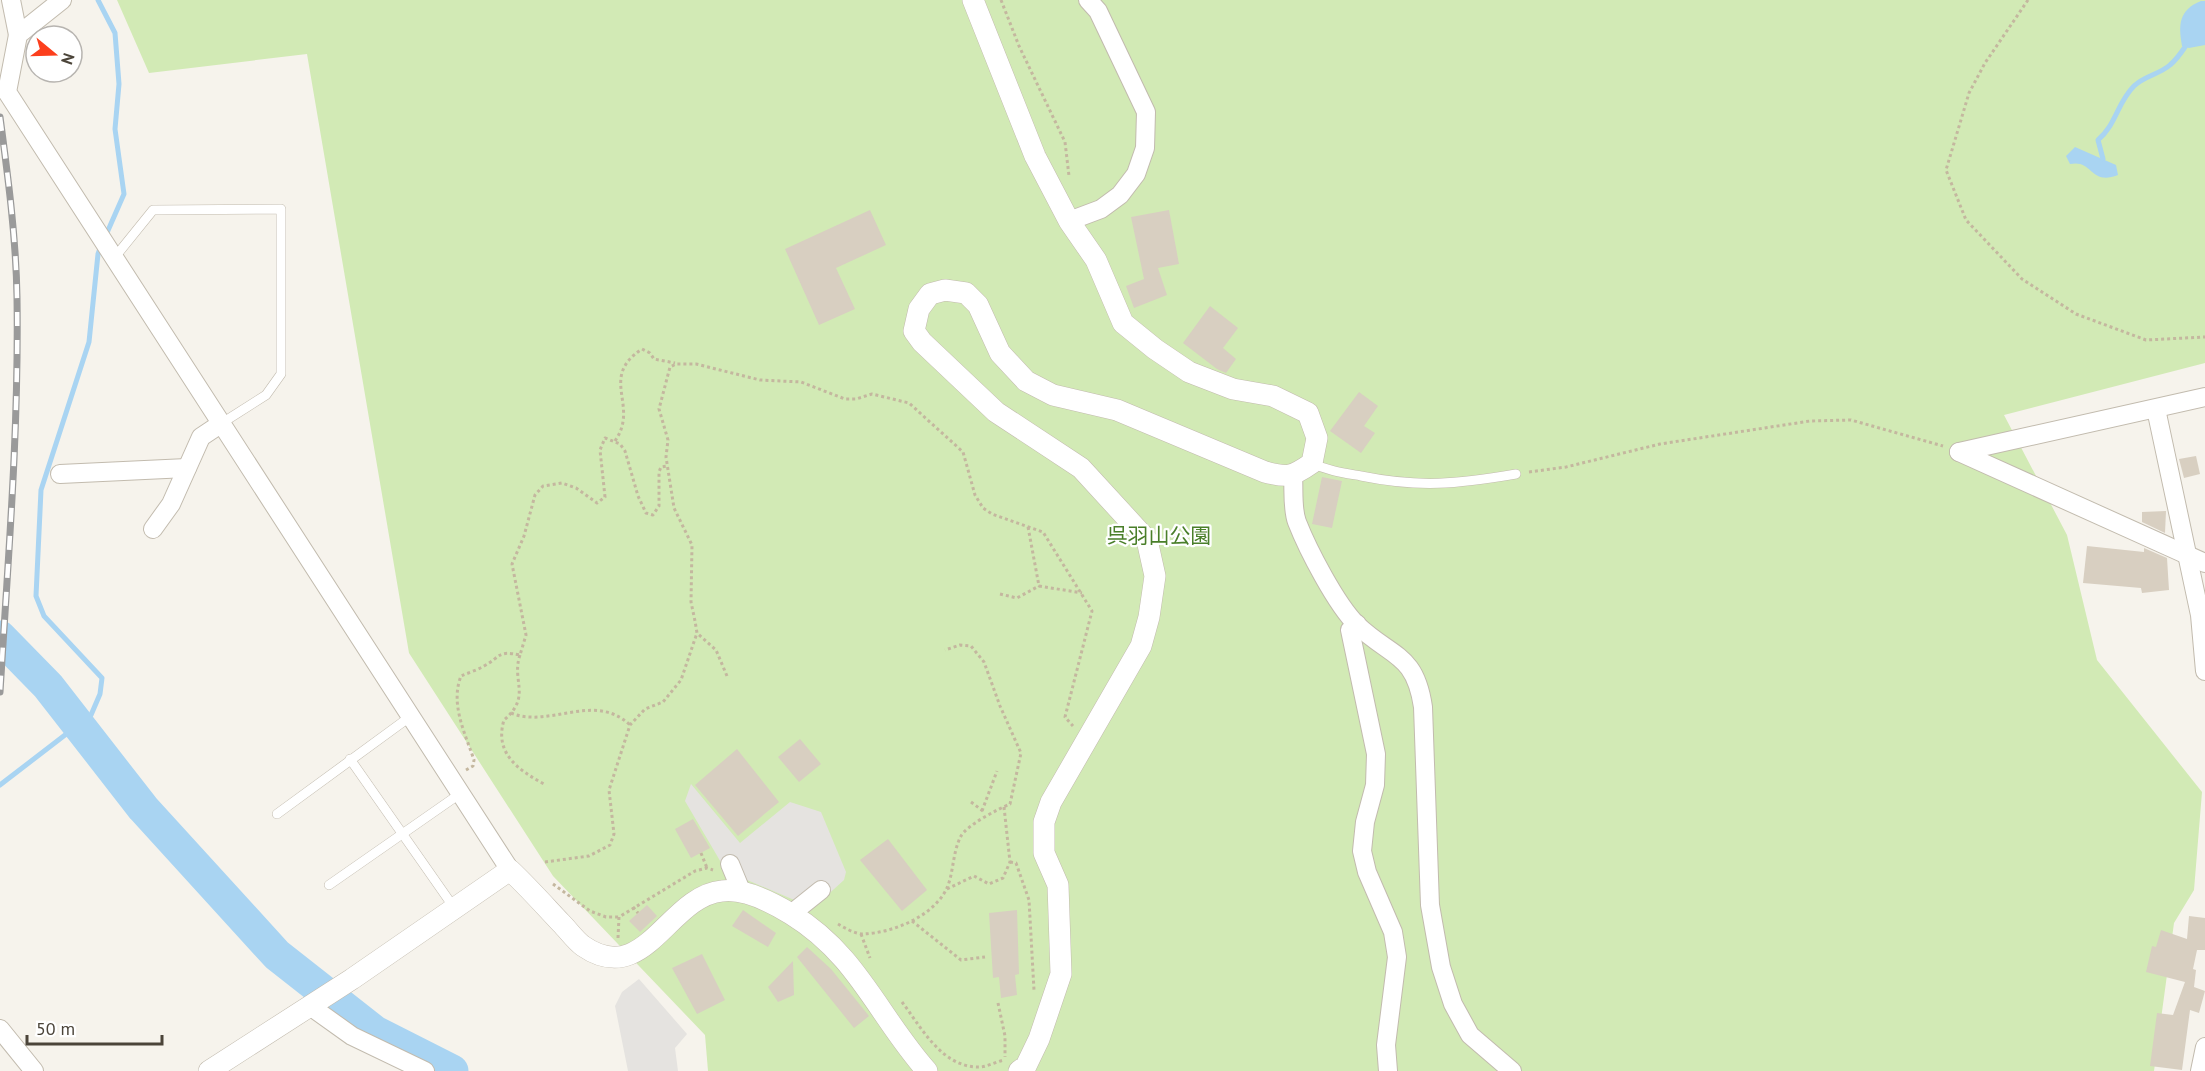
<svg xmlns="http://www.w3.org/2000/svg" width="2205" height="1071" font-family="'PT Sans','Noto Sans JP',sans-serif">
<rect width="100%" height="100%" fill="#f6f3ec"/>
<!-- green -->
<polygon fill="#d2eab5" points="117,0 2205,0 2205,363 2004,415 2067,535 2097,660 2202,792 2194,890 2174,923 2154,1071 708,1071 705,1035 553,876 409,653 307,54 149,73"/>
<!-- parking -->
<g fill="#e5e3e0">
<polygon points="691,784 740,843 790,802 821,812 846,872 844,880 813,908 726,871 685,801"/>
<polygon points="639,979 687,1034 675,1048 678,1071 628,1071 615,1006 622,992"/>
</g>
<!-- water -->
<g fill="#a9d4f2">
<path d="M 2201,1 L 2205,1 L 2205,45 L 2189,48 L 2182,46 C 2178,24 2179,10 2201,1 Z"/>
<path d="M 2075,147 L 2116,165 L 2118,175 C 2090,186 2093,159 2070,164 L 2066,156 Z"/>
</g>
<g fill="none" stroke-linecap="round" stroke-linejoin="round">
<!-- stream -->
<g stroke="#a9d4f2" stroke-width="5">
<polyline points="98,0 115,33 119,84 115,129 124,194 106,235"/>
<path d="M 2103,159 L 2098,140 C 2116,125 2117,103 2134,86 C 2144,76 2160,74 2170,65 C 2176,60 2181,53 2185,47"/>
<polyline points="0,785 91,715 100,694 102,678 44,616 36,596 41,490 89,342 98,254 101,246"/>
</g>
<!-- river -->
<polyline stroke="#a9d4f2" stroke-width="33" points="0,637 48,686 143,808 277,955 375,1032 452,1071"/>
</g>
<!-- building -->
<g fill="#d8cfc1">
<polygon points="870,210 886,245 836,268 855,309 819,325 785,249"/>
<polygon points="1169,210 1179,264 1158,268 1167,295 1134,308 1126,286 1144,279 1131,217"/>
<polygon points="1210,306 1238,328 1223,348 1236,359 1226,373 1217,369 1183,343"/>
<polygon points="1359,392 1378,406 1364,426 1375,433 1361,453 1330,431"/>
<polygon points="2196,456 2200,474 2184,478 2179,459"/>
<polygon points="1322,477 1342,481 1332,528 1312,524"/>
<polygon points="2166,511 2165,533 2142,522 2142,512"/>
<polygon points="2087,546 2144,552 2144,548 2167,558 2169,590 2142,593 2141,588 2083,583"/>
<polygon points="800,739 821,764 799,782 778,757"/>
<polygon points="737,749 779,802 738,836 695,785"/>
<polygon points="693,819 710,848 691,858 675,829"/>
<polygon points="888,839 927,890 902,911 860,860"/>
<polygon points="647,905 657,916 640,932 629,921"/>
<polygon points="743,910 776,933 768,947 732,926"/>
<polygon points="1017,910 1019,974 1015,975 1017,995 1001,998 999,977 993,978 989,913"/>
<polygon points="2189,916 2205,918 2205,950 2197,950 2193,969 2196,970 2194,987 2205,991 2199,1013 2190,1010 2182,1070 2150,1066 2157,1013 2173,1015 2185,982 2146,972 2152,946 2156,947 2161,930 2187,939"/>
<polygon points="807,947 831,969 869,1016 854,1028 797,957"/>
<polygon points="702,954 725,1000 697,1014 672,968"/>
<polygon points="793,961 794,995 778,1002 768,987"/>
</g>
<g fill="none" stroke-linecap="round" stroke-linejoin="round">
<defs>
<g id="service">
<polyline points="115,257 153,210 281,209 281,374 266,395 222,423"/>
<path d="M 1312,463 C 1328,471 1344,473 1361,476 C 1420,488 1457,484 1516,474"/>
<polyline points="350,759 455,909"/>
<polyline points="277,814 411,716"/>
<polyline points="329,885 461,793"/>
</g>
<g id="minor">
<polyline points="11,0 18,35"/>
<polyline points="62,0 18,35 7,92 510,870"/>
<polyline points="1069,221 1101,209 1120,195 1136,174 1145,148 1146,112 1098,11 1088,0"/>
<polyline points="2156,409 2200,615 2205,671"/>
<polyline points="1959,452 2205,563"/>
<polyline points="1959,452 2205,397"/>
<polyline points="60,474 187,468"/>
<path d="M 1293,476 C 1294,490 1292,509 1297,522 C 1308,550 1336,604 1357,625 C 1392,658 1415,653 1423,707 L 1430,905 L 1441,967 L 1453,1004 L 1470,1035 L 1512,1071"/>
<polyline points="153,529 171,504 201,437 222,423"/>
<polyline points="1357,624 1350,630 1376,754 1375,785 1365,822 1362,851 1367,872 1393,932 1397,957 1386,1045 1388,1071"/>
<polyline points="730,864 742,893"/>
<polyline points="791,914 821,890"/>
<polyline points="310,1006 352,1036 425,1071"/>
<polyline points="0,1029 34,1071"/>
<polyline points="2200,1071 2205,1047"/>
</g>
<g id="tertiary">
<path d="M 973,0 L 1035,156 L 1069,221 L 1096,260 L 1123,323 L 1155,349 L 1189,372 L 1233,389 L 1273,396 L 1308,413 L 1317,438 L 1312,463 C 1292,477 1288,478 1265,472 L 1117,410 L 1053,395 L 1026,381 L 1000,353 L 978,305 L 966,293 L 945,290 L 930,294 L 919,309 L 914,331 L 922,342 L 996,412 L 1081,468 L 1147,540 L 1155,576 L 1149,617 L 1141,646 L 1051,802 L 1044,822 L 1044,853 L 1058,885 L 1061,974 L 1039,1039 L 1026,1066 L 1019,1071"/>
<path d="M 209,1071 L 352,979 L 510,870 C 528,887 544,905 561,923 C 568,930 575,940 583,946 C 645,989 668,896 722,891 C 744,888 773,903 791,914 C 858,955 878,1016 927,1071"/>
</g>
</defs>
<!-- service casing -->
<use href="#service" stroke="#c2bbae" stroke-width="10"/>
<!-- minor casing -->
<use href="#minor" stroke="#c2bbae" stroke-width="20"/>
<!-- tertiary casing -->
<use href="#tertiary" stroke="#c2bbae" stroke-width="22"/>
<!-- path -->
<g stroke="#c4b79f" stroke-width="3" stroke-dasharray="3 3" stroke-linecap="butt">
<polyline points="1001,0 1019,46 1065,142 1069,176"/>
<polyline points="2028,0 1985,63 1969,93 1946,170 1966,220 2022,279 2076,314 2146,340 2205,337"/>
<path d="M 615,441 C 640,405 598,378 642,349 L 650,353 L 654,359 L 675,363"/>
<polyline points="1529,472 1566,467 1660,444 1810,421 1851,420 1943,446"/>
<polyline points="1028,527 1039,586 1082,593"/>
<polyline points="1000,594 1017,598 1039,586"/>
<path d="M 520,655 C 511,681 532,696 504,720 C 494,753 518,770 544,784"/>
<polyline points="727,676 716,650 697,633 695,621 691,602 692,545 674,508 666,457 668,440 659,409 670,367 676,364 696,364 760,380 801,382 845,399 856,399 872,394 909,403 963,452 975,495 983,508 992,514 1043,532 1092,611 1065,717 1073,726"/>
<path d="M 511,713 C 549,729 594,691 630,725"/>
<path d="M 466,770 L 473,766 L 474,760 C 465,733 450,704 461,676 C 468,673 477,670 484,666 C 501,657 497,650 520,655 L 526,635 L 512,564 L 524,536 L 535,495 L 543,486 L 562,483 L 576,488 L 597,503 L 605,497 L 600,450 L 605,438 L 620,444 L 625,451 L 638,496 L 646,513 L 653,515 L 659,506 L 659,472 L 661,467 L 667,466"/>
<polyline points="971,802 983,811"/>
<polyline points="982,811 997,771"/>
<polyline points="701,853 707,868"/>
<polyline points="545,862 589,856 610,845 614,834 609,790 630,725 645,709 663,702 681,680 697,633"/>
<polyline points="1010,862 1016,863 1029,900 1034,990"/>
<polyline points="553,884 590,911 606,917 619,917"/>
<polyline points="947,889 974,876 989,884 1003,878 1010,862 1004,807"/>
<polyline points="633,907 638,913"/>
<polyline points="912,921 961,960 985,957"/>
<path d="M 838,924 C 845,928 855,934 863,934 C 892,933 932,917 946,890 C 954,874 952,853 961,836 C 967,825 998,809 1010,804 L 1021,753 L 1000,706 L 984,662 L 971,646 L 960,645 L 945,650"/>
<polyline points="861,934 870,958"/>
<polyline points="618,938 619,917 695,871 707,868 713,870"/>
<path d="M 902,1002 C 921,1027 941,1066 977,1067 C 985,1068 995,1062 1004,1060"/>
<polyline points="998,1003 1005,1036 1005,1057"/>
</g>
<!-- service -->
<use href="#service" stroke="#fff" stroke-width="9"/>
<!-- minor -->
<use href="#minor" stroke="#fff" stroke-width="18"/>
<!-- tertiary -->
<use href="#tertiary" stroke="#fff" stroke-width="21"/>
<defs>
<path id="rail" d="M 0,117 C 8,177 16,237 17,297 C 19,429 8,560 0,692"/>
</defs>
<!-- rail casing -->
<use href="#rail" stroke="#9a9a9a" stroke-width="7"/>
<!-- rail -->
<use href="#rail" stroke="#fff" stroke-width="4.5" stroke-dasharray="14" stroke-linecap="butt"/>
</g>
<g text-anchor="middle" stroke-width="4.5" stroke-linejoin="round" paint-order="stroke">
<!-- park labels -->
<g font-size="21" fill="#4a7f2a" stroke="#fff">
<text x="1159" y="543">呉羽山公園</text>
</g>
</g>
<!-- north arrow -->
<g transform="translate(54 54) rotate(109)"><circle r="28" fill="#ffffff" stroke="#b7b4b0" stroke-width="1.5"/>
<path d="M0-4.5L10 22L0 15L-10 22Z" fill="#fc3f1d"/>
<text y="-9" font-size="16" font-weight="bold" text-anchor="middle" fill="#4b4439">N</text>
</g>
<!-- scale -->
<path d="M27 1035v9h135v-9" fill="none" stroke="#4b4439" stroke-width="3"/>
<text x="36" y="1035" font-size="18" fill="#4b4439" stroke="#ffffff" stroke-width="4.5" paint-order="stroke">50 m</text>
</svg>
